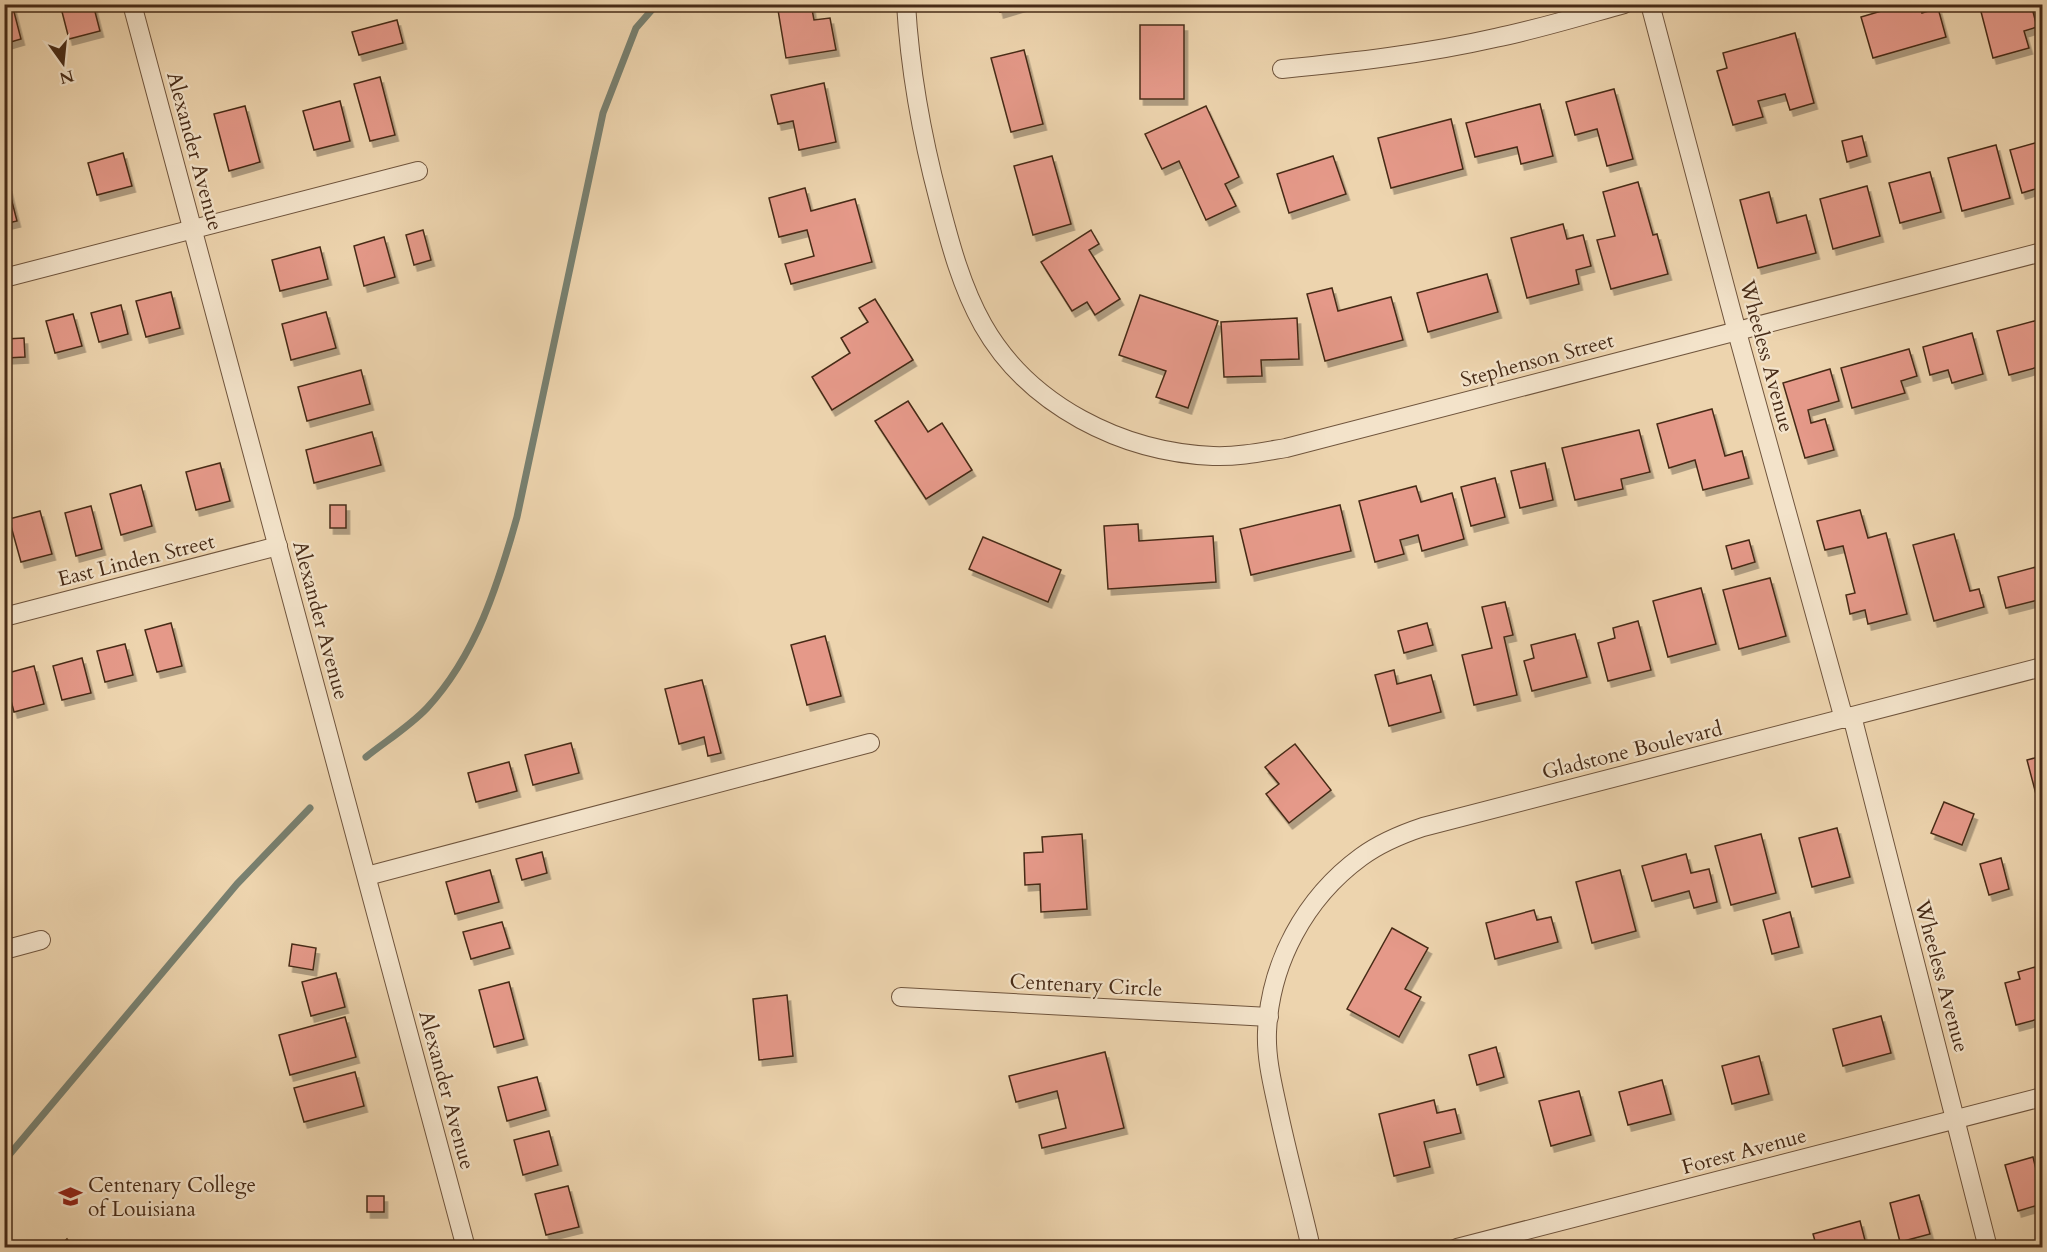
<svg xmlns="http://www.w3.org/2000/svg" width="2047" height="1252" font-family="Cardo,serif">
<defs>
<filter id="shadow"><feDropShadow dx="3.5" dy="6" stdDeviation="0" flood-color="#0004"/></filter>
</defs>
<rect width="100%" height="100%" fill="#edd4ae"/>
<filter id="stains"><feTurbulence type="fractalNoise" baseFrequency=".00333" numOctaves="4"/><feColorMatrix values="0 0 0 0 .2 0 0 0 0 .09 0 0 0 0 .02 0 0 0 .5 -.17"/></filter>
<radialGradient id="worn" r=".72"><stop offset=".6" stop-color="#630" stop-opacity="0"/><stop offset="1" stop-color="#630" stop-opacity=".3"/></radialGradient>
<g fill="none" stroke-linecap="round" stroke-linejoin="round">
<!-- stream -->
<g stroke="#788070" stroke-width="7">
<path d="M 366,757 C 386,741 410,726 427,708 C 476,655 498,585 517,517 L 603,113 L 636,28 L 657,4"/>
<polyline points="4,1161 237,884 310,808"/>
</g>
</g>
<!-- building -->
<g fill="#e59989" stroke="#472b17" stroke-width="1.5" filter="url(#shadow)">
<polygon points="12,4 21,39 4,44 4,5"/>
<polygon points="60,4 93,4 100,31 69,39"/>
<polygon points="777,4 811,4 814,20 830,18 836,50 786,58"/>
<polygon points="998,4 1027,4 1000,12"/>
<polygon points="1905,4 1920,4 1922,13 1938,8 1946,37 1873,58 1861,17"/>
<polygon points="1979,4 2031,4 2037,27 2024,31 2029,48 1993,58"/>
<polygon points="397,20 403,43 359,55 352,32"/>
<rect x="1140" y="25" width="44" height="74"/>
<polygon points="1795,33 1814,103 1790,110 1785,94 1758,101 1763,117 1733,125 1717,71 1727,68 1723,53"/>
<polygon points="1024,50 1043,124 1011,132 991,58"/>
<polygon points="380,77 395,135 370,141 354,84"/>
<polygon points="824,83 836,142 799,150 793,121 778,124 771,95"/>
<polygon points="1614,89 1633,159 1607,166 1597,129 1575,135 1566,102"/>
<polygon points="340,101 350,141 314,150 303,111"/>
<polygon points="1540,104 1553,156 1521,164 1517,147 1475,157 1466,123"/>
<polygon points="245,106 260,162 229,171 214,114"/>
<polygon points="1206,106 1239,177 1225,184 1236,206 1206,220 1179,161 1162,169 1145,134"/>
<polygon points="1451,119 1463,169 1391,188 1378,138"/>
<polygon points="1862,136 1867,156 1847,162 1842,141"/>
<polygon points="2042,141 2042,187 2022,193 2010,150"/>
<polygon points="1996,145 2010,198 1962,211 1948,158"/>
<polygon points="123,153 132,186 97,195 88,163"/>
<polygon points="1052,156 1071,224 1033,235 1014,166"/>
<polygon points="1333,156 1346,194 1289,213 1277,174"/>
<polygon points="1930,172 1941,212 1900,223 1889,183"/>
<polygon points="1638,182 1653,235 1657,234 1668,274 1611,289 1597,240 1615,236 1603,192"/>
<polygon points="8,186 17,221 4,224 4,187"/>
<polygon points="1867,186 1880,236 1833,249 1820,199"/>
<polygon points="805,188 811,211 855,199 872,262 791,284 785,264 814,256 807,230 779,237 769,198"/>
<polygon points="1769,192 1777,223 1806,215 1816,253 1758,268 1740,200"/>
<polygon points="1563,224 1567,239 1583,235 1591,266 1576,270 1579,284 1527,298 1511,238"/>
<polygon points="423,230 431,260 414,265 406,235"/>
<polygon points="1091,230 1099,244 1089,250 1120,299 1095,315 1087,302 1072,311 1041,262"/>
<polygon points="384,237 395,277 364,286 354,246"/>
<polygon points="320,247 328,279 280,291 272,260"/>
<polygon points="1487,274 1498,312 1428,332 1417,293"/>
<polygon points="1332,288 1338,311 1391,297 1403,340 1325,361 1307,294"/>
<polygon points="171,292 180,328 146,337 136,301"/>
<polygon points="1140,295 1218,321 1188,408 1156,397 1166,371 1119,355"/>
<polygon points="875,299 913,360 832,410 812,377 850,353 841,338 868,322 859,308"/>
<polygon points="121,305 128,334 99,342 91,313"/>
<polygon points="326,312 336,348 291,360 282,324"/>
<polygon points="73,314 82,346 55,353 46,321"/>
<polygon points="1297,318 1299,359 1261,360 1262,376 1224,377 1221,322"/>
<polygon points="2038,320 2042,337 2042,366 2009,375 1997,331"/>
<polygon points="1972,333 1983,374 1952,383 1948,370 1930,375 1923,347"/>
<polygon points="24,338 25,357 6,358 5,339"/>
<polygon points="1909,349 1917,376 1901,381 1905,393 1852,408 1841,368"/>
<polygon points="1830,369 1839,401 1808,410 1811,423 1825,419 1834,450 1805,458 1783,383"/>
<polygon points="361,370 370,404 307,421 298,387"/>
<polygon points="908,401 928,432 942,423 972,470 926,499 875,421"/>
<polygon points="1712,409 1725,456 1742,451 1749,478 1703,490 1695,460 1669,468 1657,424"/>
<polygon points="1639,430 1650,472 1621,479 1623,489 1575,500 1562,448"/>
<polygon points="372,432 381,465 314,483 306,450"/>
<polygon points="220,463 230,501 196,510 186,472"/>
<polygon points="1545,463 1553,500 1520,508 1511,471"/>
<polygon points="1495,478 1505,517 1471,526 1461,487"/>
<polygon points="141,485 152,526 121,535 110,494"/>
<polygon points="1416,486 1421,502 1452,493 1464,539 1422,551 1418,535 1400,540 1404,554 1375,562 1359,501"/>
<rect x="330" y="505" width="16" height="23"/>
<polygon points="1340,505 1351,551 1251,575 1240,529"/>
<polygon points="91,506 102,549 76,556 65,513"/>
<polygon points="1860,510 1868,538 1886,533 1907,614 1868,624 1865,610 1850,614 1846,595 1855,593 1843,546 1825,550 1817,521"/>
<polygon points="40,511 52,554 21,562 9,519"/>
<polygon points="1138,524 1139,541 1213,536 1216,582 1108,589 1104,526"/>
<polygon points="1954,534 1970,591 1979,589 1984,607 1934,621 1913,545"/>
<polygon points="983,537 1061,570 1048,602 969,569"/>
<polygon points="1749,540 1755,562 1732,569 1726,546"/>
<polygon points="2036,567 2042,599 2006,608 1998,577"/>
<polygon points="1770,578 1786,636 1739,649 1723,590"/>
<polygon points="1701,588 1716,644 1668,657 1653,601"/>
<polygon points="1505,602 1513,635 1504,637 1517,695 1474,705 1462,655 1492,648 1482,607"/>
<polygon points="1638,621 1651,670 1608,681 1598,643 1615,638 1613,628"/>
<polygon points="171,623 182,666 157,672 145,630"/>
<polygon points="1427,623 1433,645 1404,653 1398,631"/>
<polygon points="1575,634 1587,677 1532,691 1524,661 1534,658 1531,645"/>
<polygon points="825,636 841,696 807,705 791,645"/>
<polygon points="125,644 133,675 105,682 97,651"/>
<polygon points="82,658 91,693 62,700 53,666"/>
<polygon points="34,666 44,704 14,712 4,674"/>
<polygon points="1394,670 1397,684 1431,675 1441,712 1389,726 1375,675"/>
<polygon points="702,680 721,753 708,756 704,737 679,744 665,689"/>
<polygon points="571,743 579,773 533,785 525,755"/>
<polygon points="1295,744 1331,790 1289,823 1266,794 1279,784 1265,767"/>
<polygon points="2042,756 2042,817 2027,760"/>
<polygon points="509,762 517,791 476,802 468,773"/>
<polygon points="1944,802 1974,814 1962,845 1931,833"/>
<polygon points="1837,828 1850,877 1812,887 1799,838"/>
<polygon points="1082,834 1087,909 1041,912 1040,884 1025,885 1024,853 1043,852 1042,837"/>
<polygon points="1761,834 1776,893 1731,905 1715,846"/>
<polygon points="542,852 547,873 522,880 516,859"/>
<polygon points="1686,854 1691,873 1709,869 1717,902 1694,908 1689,891 1652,901 1642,866"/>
<polygon points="2001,858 2009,889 1989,895 1980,864"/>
<polygon points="490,870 499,902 455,914 446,882"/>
<polygon points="1620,870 1636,931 1592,943 1576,882"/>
<polygon points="1534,910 1537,920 1551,917 1558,942 1495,959 1486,923"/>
<polygon points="1790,912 1799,947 1772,954 1763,920"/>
<polygon points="502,922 510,948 471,959 463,932"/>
<polygon points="1392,928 1428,948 1405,989 1421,997 1399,1037 1347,1009"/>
<polygon points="292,944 316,948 313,970 289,966"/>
<polygon points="2042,965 2042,1018 2016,1025 2005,983 2020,979 2018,972"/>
<polygon points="336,973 345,1007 311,1016 302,982"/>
<polygon points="509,982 524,1039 494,1047 479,990"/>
<polygon points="787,995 793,1056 759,1060 753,999"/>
<polygon points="1881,1016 1891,1053 1843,1066 1833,1029"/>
<polygon points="345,1017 356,1057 290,1075 279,1035"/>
<polygon points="1496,1047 1504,1077 1477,1085 1469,1055"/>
<polygon points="1105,1052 1124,1128 1042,1148 1039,1135 1066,1128 1057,1091 1016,1102 1009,1076"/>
<polygon points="1759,1056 1769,1094 1732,1104 1722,1066"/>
<polygon points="355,1072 364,1106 304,1122 294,1088"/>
<polygon points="537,1077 546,1110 507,1121 498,1087"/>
<polygon points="1662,1080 1671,1114 1628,1125 1619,1092"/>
<polygon points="1579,1091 1591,1135 1551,1146 1539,1101"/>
<polygon points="1434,1100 1437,1113 1455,1109 1461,1133 1424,1142 1430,1167 1394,1176 1379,1114"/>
<polygon points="549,1131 558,1165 523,1175 514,1140"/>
<polygon points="2033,1157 2042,1194 2042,1204 2018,1211 2005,1165"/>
<polygon points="568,1186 579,1227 546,1235 535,1194"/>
<polygon points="1919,1195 1930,1234 1900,1242 1890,1203"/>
<rect x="367" y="1196" width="17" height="16"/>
<polygon points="1860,1221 1867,1248 1817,1248 1813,1234"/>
<polygon points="67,1239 74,1248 58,1248"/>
<polygon points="577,1243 578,1248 559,1248"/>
</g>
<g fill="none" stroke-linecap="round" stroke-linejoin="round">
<defs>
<g id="street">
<polyline points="132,4 466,1248"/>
<path d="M 906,4 C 910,71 922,137 939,201 C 950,243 961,286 983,325 C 1029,406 1122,452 1213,456 C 1238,457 1262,452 1286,448 L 2042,252"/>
<polyline points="1650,4 1737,332 1844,719"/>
<path d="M 1282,69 C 1353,62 1425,54 1495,38 C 1539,29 1581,16 1624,4"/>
<polyline points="4,278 418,171"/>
<polyline points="4,617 278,546"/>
<polyline points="1852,716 1988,1248"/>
<polyline points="367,876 870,743"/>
<polyline points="4,950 41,940"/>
<polyline points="901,997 1269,1017"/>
<path d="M 1311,1248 C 1300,1200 1287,1153 1277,1105 C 1272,1082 1266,1057 1267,1032 C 1270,963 1305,898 1361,857 C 1380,843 1402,834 1423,827 L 2042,667"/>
<polyline points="1457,1248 2042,1097"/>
</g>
</defs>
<!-- street casing -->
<use href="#street" stroke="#70553d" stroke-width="20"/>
<!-- street -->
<use href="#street" stroke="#f3e3ca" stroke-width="18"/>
</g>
<!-- icons -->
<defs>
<symbol id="university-bare" viewBox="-9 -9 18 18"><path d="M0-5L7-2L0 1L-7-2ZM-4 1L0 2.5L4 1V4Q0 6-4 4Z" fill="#8f2418" stroke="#f3e3ca" stroke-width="2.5" paint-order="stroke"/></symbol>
</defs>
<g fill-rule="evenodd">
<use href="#university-bare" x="54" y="1180" width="33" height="33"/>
</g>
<g text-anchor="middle" stroke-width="4.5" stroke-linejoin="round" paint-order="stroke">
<!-- street labels -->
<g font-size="21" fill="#472b17" stroke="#f3e3ca">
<text transform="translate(195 151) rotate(75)" y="7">Alexander Avenue</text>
<text transform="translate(1767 356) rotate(75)" y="7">Wheeless Avenue</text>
<text transform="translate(1537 360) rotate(-15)" y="7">Stephenson Street</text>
<text transform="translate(136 560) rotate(-14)" y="7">East Linden Street</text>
<text transform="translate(321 620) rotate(75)" y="7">Alexander Avenue</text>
<text transform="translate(1632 750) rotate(-14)" y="7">Gladstone Boulevard</text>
<text transform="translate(1942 976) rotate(75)" y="7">Wheeless Avenue</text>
<text transform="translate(1086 985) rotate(3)" y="7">Centenary Circle</text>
<text transform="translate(447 1090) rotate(75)" y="7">Alexander Avenue</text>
<text transform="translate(1744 1151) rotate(-15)" y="7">Forest Avenue</text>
</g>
<!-- poi labels -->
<g font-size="21" fill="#472b17" stroke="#f3e3ca" text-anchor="start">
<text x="88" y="1192">Centenary College<tspan x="88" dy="24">of Louisiana</tspan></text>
</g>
</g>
<!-- margin -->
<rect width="2047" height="1252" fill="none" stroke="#edd4ae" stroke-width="24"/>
<rect x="6" y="6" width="2035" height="1240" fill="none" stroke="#472b17" stroke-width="3"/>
<rect x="12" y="12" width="2023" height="1228" fill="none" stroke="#472b17" stroke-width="1.5"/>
<!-- north arrow -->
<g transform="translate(63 63) rotate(165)" stroke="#f3e3ca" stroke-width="4.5" paint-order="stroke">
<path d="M0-4.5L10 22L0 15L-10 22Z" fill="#472b17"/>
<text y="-9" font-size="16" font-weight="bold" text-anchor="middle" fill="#472b17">N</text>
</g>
<rect width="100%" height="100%" filter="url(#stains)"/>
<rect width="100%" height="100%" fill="url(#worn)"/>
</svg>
